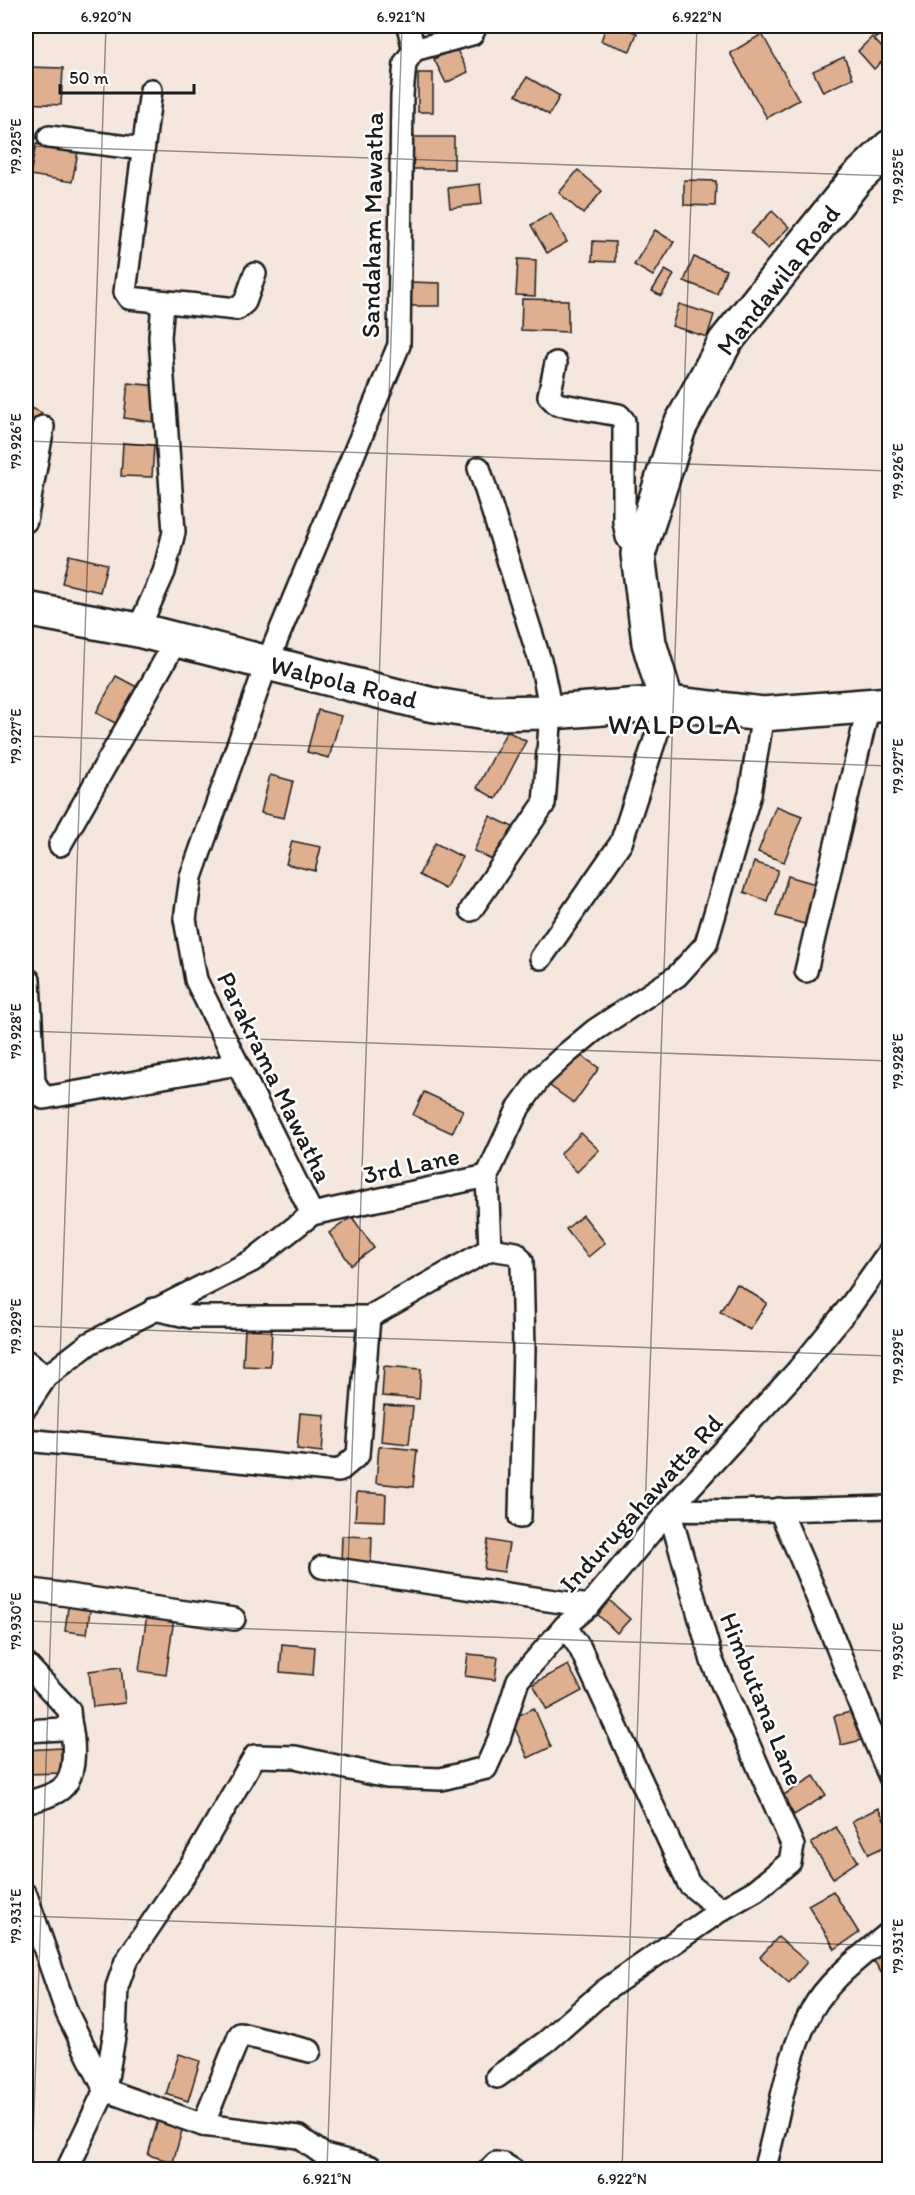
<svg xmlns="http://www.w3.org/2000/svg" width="915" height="2195" font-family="Itim,sans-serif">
<rect width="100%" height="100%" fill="#f5e7dd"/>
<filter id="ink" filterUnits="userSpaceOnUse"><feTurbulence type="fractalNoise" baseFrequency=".0167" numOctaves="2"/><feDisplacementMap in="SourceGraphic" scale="12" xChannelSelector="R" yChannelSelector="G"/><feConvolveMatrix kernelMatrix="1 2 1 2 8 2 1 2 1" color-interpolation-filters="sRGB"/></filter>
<g filter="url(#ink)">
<!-- building -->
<g fill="#deb08f" stroke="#1c1c1c" stroke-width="1.5">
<polygon points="606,26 617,26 637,33 630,51 601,41"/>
<polygon points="866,26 890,26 890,27 876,38"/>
<polygon points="762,34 799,100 767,118 730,53"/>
<polygon points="872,37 889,55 874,69 858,51"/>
<polygon points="456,48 468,72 446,83 434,59"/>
<polygon points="844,57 853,78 823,92 813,71"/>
<polygon points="26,67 63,68 61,105 26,103"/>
<rect x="418" y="73" width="15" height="39"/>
<polygon points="527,77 560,96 549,115 516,95"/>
<polygon points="410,137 454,137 454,169 409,169"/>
<polygon points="36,144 78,152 72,182 30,175"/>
<polygon points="578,170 602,191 583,214 559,193"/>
<polygon points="684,180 716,181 715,206 684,205"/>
<polygon points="480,184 482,204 450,208 448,188"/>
<polygon points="772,211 789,227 768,249 751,233"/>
<polygon points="551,213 567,242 547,253 531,225"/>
<polygon points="655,230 674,242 653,276 634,265"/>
<polygon points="593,241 615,242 615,262 592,261"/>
<polygon points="694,257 726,270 717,294 684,281"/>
<polygon points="518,259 536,260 535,296 516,295"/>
<polygon points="665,270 674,275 661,296 652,291"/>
<polygon points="410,282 440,283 440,306 410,306"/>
<polygon points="522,299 568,300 568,332 521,330"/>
<polygon points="679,304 714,315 707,337 672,326"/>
<polygon points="128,383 157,386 153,422 124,418"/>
<polygon points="26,405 42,413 26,450"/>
<polygon points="123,443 154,445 152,477 121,476"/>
<polygon points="69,555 107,564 100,592 62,583"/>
<polygon points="116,676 137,687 117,724 96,713"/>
<polygon points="318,710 341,716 329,758 307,752"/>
<polygon points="507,731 526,741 496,799 477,788"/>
<polygon points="270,775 293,781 284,818 261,813"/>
<polygon points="776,806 802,816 784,862 758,852"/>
<polygon points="490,816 515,828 499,863 474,851"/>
<polygon points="292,841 321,847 315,871 286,864"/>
<polygon points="435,843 462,857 445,889 419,875"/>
<polygon points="754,862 778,870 767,901 744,892"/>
<polygon points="788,876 819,885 808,925 776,916"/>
<polygon points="575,1051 599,1068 574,1103 550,1086"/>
<polygon points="424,1092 463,1110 452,1133 413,1115"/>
<polygon points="581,1133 599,1150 577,1172 560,1154"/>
<polygon points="583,1215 605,1243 588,1257 566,1229"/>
<polygon points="352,1217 374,1248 351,1265 329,1233"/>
<polygon points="737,1284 767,1303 750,1330 720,1312"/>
<polygon points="245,1328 272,1329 270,1367 243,1366"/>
<polygon points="384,1366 421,1369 419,1399 382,1396"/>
<polygon points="384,1405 413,1407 409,1444 381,1441"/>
<polygon points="300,1413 325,1415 322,1452 297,1449"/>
<polygon points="379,1446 417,1450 413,1487 376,1483"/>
<polygon points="357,1492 386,1494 385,1521 355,1520"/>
<polygon points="342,1536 372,1537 371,1563 341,1562"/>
<polygon points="488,1540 509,1544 504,1572 484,1569"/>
<polygon points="607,1598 630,1619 617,1633 595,1612"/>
<polygon points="69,1599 91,1602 87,1634 65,1631"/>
<polygon points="147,1614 174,1618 166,1675 139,1671"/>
<polygon points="282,1644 315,1647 313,1675 280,1672"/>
<polygon points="468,1654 498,1657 495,1680 465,1676"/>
<polygon points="568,1665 582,1691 547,1710 533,1684"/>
<polygon points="121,1667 125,1703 93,1707 89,1671"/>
<polygon points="534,1708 551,1747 528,1758 511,1719"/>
<polygon points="855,1711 862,1740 841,1745 834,1716"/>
<polygon points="61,1748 62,1773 26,1774 26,1750"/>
<polygon points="814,1776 826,1795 794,1815 782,1796"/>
<polygon points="878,1808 890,1830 890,1844 869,1854 852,1821"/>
<polygon points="836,1827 858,1861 833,1878 811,1843"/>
<polygon points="833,1891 859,1933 835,1949 808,1905"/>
<polygon points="778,1937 807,1962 789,1983 760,1957"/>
<polygon points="890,1947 890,1978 886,1980 872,1958"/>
<polygon points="179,2054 200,2061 188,2101 166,2094"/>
<polygon points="160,2113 185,2120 173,2162 148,2155"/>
<polygon points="318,2153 345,2170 309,2170"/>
</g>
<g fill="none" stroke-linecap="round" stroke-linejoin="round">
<defs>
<g id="minor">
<polyline points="408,26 414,50"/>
<polyline points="151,90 125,292 129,298 237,309 245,302 255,274"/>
<polyline points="49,137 143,149"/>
<polyline points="556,363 549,396 557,404 619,415 624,421 624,522 627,537 638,554"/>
<polyline points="26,521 43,427"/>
<polyline points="138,630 164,572 174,532 160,337 163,303"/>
<polyline points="60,845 176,641"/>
<polyline points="471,910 544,804 551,712 542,667 479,468"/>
<polyline points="541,958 621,843 667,703"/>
<polyline points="806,971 869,705"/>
<polyline points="29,980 34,1082 44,1098 238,1064"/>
<polyline points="312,1214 487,1176"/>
<polyline points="490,1249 516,1253 522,1261 524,1349 520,1517"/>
<polyline points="154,1309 191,1317 369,1317 490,1249 487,1176 519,1107 540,1078 566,1054 595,1030 677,976 706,944 750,794 763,714"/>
<polyline points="26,1361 46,1377"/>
<polyline points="26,1407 46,1377 90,1343 252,1261 312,1214 196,980 185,919 191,877 267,663 399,345 402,95 405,63 414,50 472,34 476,26"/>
<polyline points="26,1440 339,1471 358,1455 369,1317"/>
<path d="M 779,1509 C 820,1596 851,1688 890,1777"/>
<polyline points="322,1567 589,1606"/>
<polyline points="26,1589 234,1619"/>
<polyline points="565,1626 580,1648 689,1884 721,1910"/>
<polyline points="26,1664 69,1710 70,1721 62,1729 26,1731"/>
<path d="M 26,1803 C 37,1799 51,1797 61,1789 C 78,1776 74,1739 70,1721"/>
<polyline points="26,1895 67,2013 105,2090 203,2125 299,2137 324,2155 371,2167"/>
<polyline points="497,2077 547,2041 604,1991 721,1910 756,1890 790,1862 793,1846 712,1661 669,1510 734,1511 890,1507"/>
<polyline points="203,2125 240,2034 310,2051"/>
<polyline points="67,2170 105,2090 115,2031 117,1987 126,1961 193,1862 255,1756 295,1757 387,1777 441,1779 486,1768 499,1739 518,1680 565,1626 589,1606 669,1510 798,1370 851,1305 890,1250"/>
<polyline points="489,2170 496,2163 503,2164 513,2170"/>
<path d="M 764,2170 C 780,2117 785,2058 812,2010 C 829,1979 863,1955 890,1932"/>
</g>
<g id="primary">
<polyline points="26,609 138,630 429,704 485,713 551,712 667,703 763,714 890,704"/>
<polyline points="667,703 649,643 638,554 679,428 725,342 856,179 890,147"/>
</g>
</defs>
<!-- minor casing -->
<use href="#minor" stroke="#1c1c1c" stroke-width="26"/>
<!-- primary casing -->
<use href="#primary" stroke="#1c1c1c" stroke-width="38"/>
<!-- minor -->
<use href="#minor" stroke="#fff" stroke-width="21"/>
<!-- primary -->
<use href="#primary" stroke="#fff" stroke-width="33"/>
</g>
</g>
<!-- ticks -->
<path fill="none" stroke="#1c1c1c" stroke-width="1.5" stroke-opacity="0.45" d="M 26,146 L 890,176M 26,441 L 890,471M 26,736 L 890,766M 26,1031 L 890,1061M 26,1326 L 890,1356M 26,1621 L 890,1651M 26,1916 L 890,1946M 32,2170 L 106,26M 327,2170 L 402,26M 622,2170 L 697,26"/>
<g text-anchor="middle" stroke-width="5" stroke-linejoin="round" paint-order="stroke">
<!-- street labels -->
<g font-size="26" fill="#1c1c1c" stroke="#fff">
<text transform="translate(372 225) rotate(-89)" y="9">Sandaham Mawatha</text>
<text transform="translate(778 280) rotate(-52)" y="9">Mandawila Road</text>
<text transform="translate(344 682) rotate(14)" y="9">Walpola Road</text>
<text transform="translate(275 1077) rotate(64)" y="9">Parakrama Mawatha</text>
<text transform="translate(411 1165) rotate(-12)" y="9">3rd Lane</text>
<text transform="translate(641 1503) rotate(-48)" y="9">Indurugahawatta Rd</text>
<text transform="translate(762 1699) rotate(68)" y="9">Himbutana Lane</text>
</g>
<!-- quarter labels -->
<g font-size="28" letter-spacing="1.5" fill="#1c1c1c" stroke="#fff">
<text x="675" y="734">WALPOLA</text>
</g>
</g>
<!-- margin -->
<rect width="915" height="2195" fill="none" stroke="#fff" stroke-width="66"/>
<!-- scale -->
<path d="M60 84v9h134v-9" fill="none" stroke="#1c1c1c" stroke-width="3"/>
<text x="69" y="84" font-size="18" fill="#1c1c1c" stroke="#ffffff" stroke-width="4.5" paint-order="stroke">50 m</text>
<rect x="33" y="33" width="849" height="2129" fill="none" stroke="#1c1c1c" stroke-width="2"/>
<g font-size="15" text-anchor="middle" fill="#1c1c1c">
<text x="106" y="22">6.920°N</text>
<text x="401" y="22">6.921°N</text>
<text x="697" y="22">6.922°N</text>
<text transform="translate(16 146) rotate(-90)" y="5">79.925°E</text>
<text transform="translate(898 176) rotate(-90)" y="5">79.925°E</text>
<text transform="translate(16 441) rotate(-90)" y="5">79.926°E</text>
<text transform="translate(898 471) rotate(-90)" y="5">79.926°E</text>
<text transform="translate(16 736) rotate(-90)" y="5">79.927°E</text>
<text transform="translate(898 766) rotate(-90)" y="5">79.927°E</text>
<text transform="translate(16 1031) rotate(-90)" y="5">79.928°E</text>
<text transform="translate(898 1061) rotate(-90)" y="5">79.928°E</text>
<text transform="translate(16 1326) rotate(-90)" y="5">79.929°E</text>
<text transform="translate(898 1356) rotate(-90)" y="5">79.929°E</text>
<text transform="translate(16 1621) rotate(-90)" y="5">79.930°E</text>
<text transform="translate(898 1651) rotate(-90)" y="5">79.930°E</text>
<text transform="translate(16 1916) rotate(-90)" y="5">79.931°E</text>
<text transform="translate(898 1946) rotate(-90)" y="5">79.931°E</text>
<text x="327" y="2184">6.921°N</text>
<text x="622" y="2184">6.922°N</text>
</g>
</svg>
